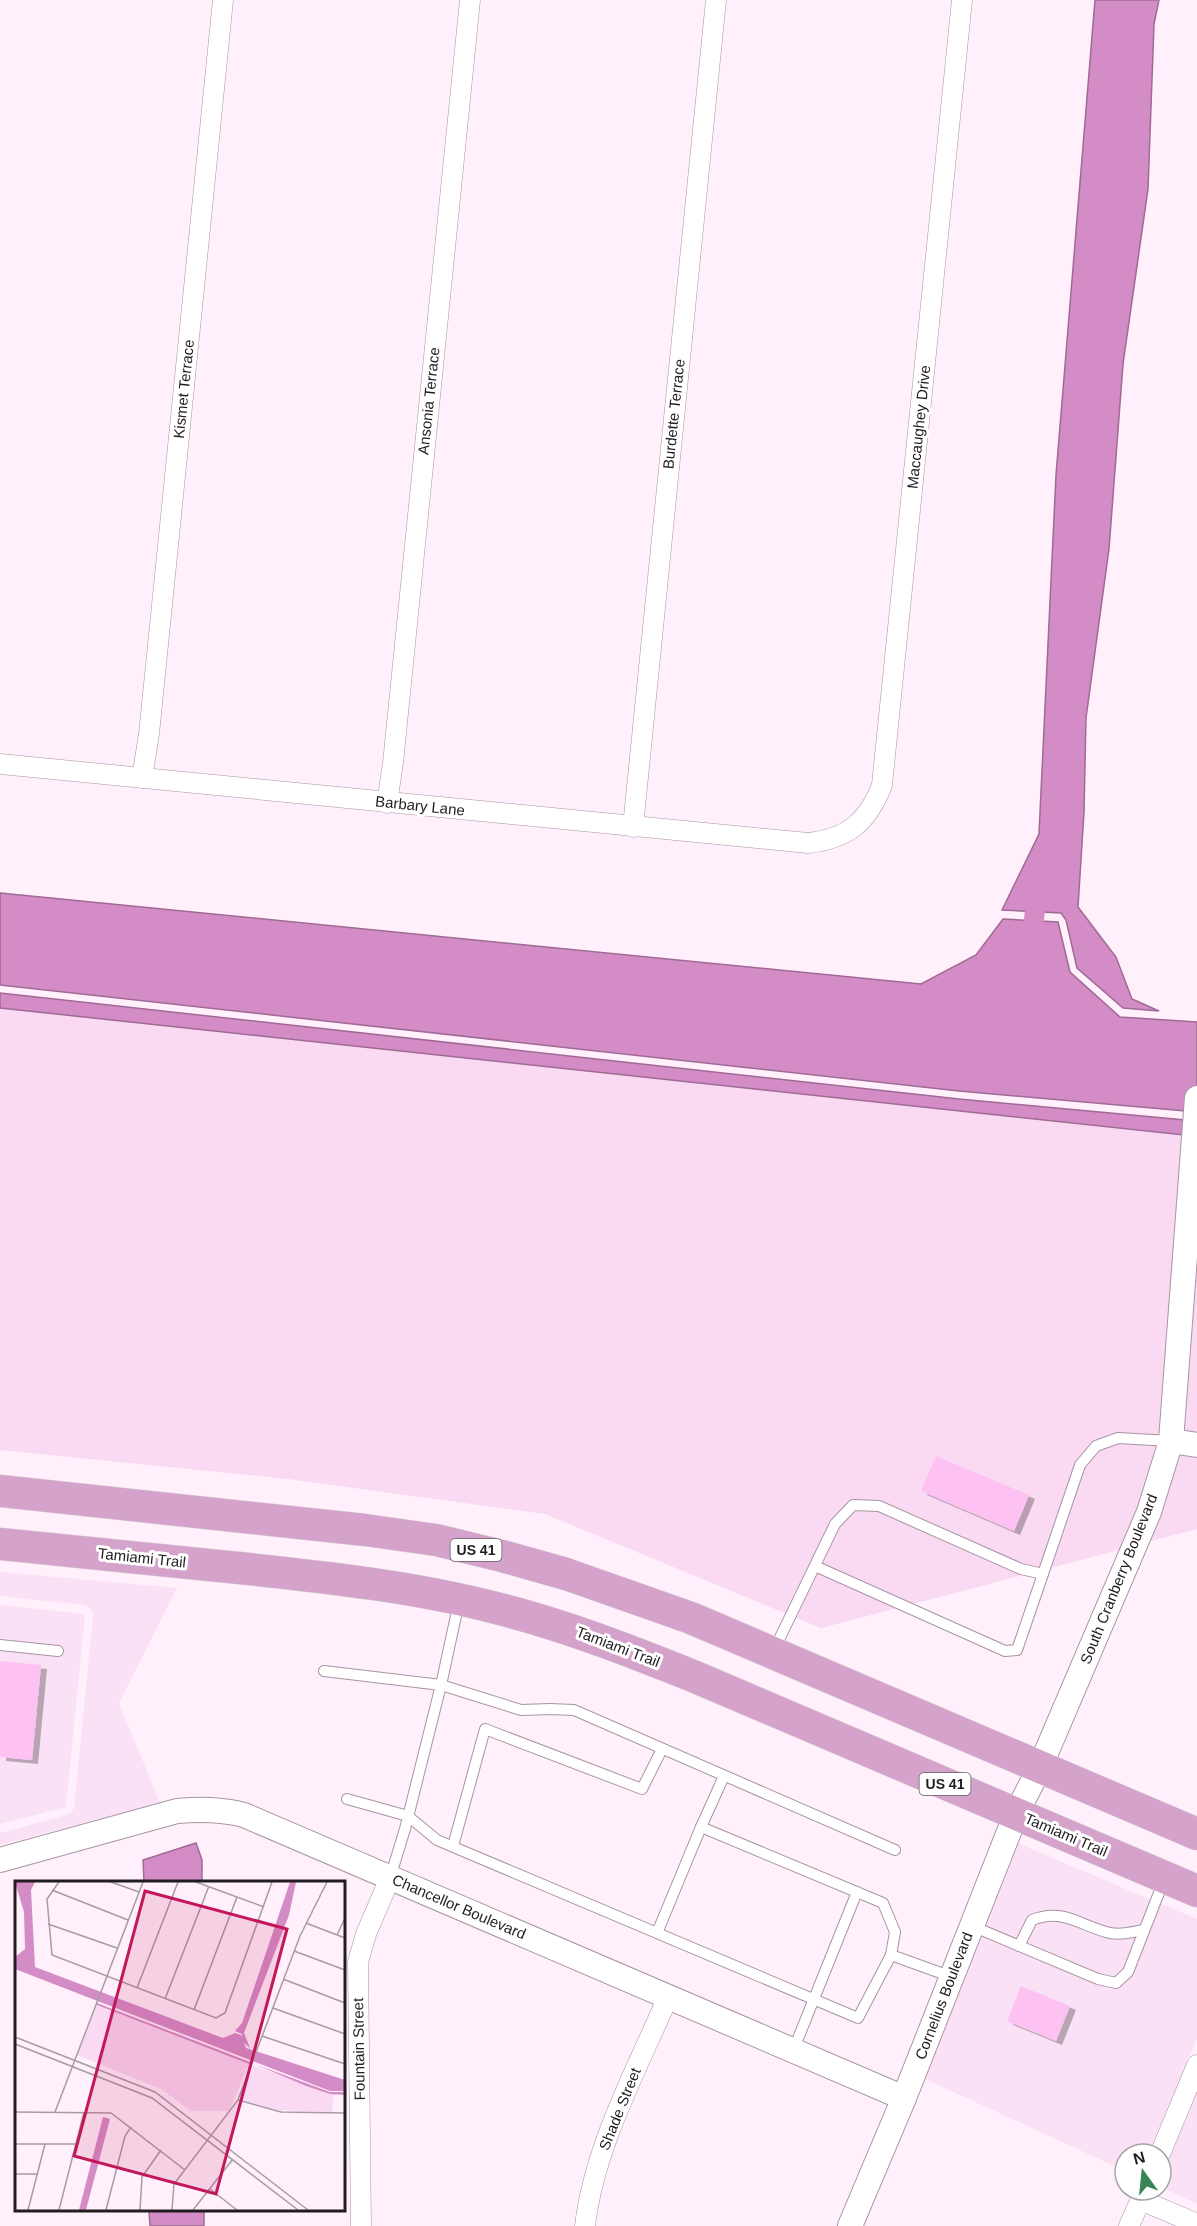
<svg xmlns="http://www.w3.org/2000/svg" width="1197" height="2226" font-family="Arial,sans-serif">
<defs>
<filter id="shadow"><feDropShadow dx="6" dy="4" stdDeviation="0" flood-color="#0004"/></filter>
</defs>
<rect width="100%" height="100%" fill="#fff0fb"/>
<!-- built -->
<g fill="#fbe1f5">
<polygon points="0,1572 177,1588 119,1703 160,1803 0,1845 0,1833 70,1814 74,1808 93,1615 90,1608 85,1605 0,1596"/>
<polygon points="0,1605 85,1614 66,1807 0,1824"/>
<polygon points="1015,1842 1197,1919 1197,2039 1149,2154 1125,2154 1125,2171 923,2078"/>
<polygon points="1197,2090 1197,2204 1161,2187 1161,2177"/>
</g>
<!-- green -->
<g fill="#fad9f2">
<polygon points="0,1008 1184,1135 1161,1438 1141,1508 1123,1549 821,1628 545,1514 288,1479 0,1450"/>
<polygon points="1197,1218 1197,1434 1181,1432"/>
<polygon points="1178,1452 1197,1455 1197,1529 1147,1542"/>
</g>
<!-- water -->
<g fill="#d48cc6" stroke="#9f6a94" stroke-width="1.5">
<polygon points="1095,0 1159,0 1154,24 1148,189 1123,364 1109,549 1086,718 1084,812 1078,907 1116,957 1132,999 1159,1011 1123,1008 1077,968 1066,920 1061,913 1002,910 1039,834 1056,475"/>
<polygon points="0,893 921,984 976,955 1003,919 1058,922 1070,972 1120,1017 1197,1022 1197,1112 959,1091 0,985"/>
<polygon points="0,993 959,1099 1185,1120 1184,1135 0,1008"/>
<polygon points="196,1843 202,1860 202,1882 144,1882 143,1860"/>
<polygon points="149,2210 204,2210 204,2226 150,2226"/>
</g>
<g fill="none" stroke-linecap="round" stroke-linejoin="round">
<!-- canal -->
<polyline stroke="#d48cc6" stroke-width="20" points="1034,920 1037,887"/>
</g>
<!-- building -->
<g fill="#fec2f2" filter="url(#shadow)">
<polygon points="936,1456 1029,1495 1014,1531 921,1491"/>
<polygon points="0,1661 41,1665 32,1760 0,1757"/>
<polygon points="1021,1986 1070,2006 1056,2041 1007,2021"/>
</g>
<g fill="none" stroke-linecap="round" stroke-linejoin="round">
<defs>
<g id="service">
<polyline points="815,1566 1005,1651 1017,1650 1043,1574"/>
<polyline points="459,1602 441,1685 521,1710 550,1709 574,1710 895,1850"/>
<polyline points="0,1645 58,1651"/>
<polyline points="774,1650 835,1524 853,1505 879,1506 1021,1569 1043,1574 1080,1465 1096,1446 1118,1438 1171,1441"/>
<polyline points="324,1671 441,1685 405,1829 390,1878"/>
<polyline points="724,1776 701,1827 883,1903 895,1932 891,1955 952,1977"/>
<polyline points="347,1799 408,1816 437,1840 858,2018 891,1955"/>
<polyline points="453,1846 485,1729 642,1789 662,1749"/>
<polyline points="972,1926 1098,1979 1116,1983 1128,1972 1164,1880"/>
<polyline points="657,1933 701,1827"/>
<path d="M 1019,1946 L 1032,1920 C 1062,1908 1078,1924 1106,1932 C 1118,1936 1132,1932 1144,1930"/>
<polyline points="793,2051 857,1892"/>
</g>
<g id="minor">
<path d="M 0,764 L 808,843 C 847,839 868,822 882,785 L 962,0"/>
<polyline points="142,778 149,734 223,0"/>
<polyline points="387,803 393,763 470,0"/>
<polyline points="633,827 716,0"/>
<polyline points="1160,2154 1197,2065"/>
<polyline points="1141,2200 1197,2224"/>
<polyline points="361,2226 358,1962 366,1934 390,1878"/>
<path d="M 585,2226 C 594,2147 637,2069 668,1997"/>
<polyline points="1129,2226 1145,2190"/>
</g>
<g id="tertiary">
<polyline points="1171,1441 1197,1445"/>
<path d="M 0,1860 L 177,1811 C 201,1809 221,1809 244,1815 L 904,2098"/>
<polyline points="850,2226 904,2098 1016,1814 1040,1767 1149,1512 1171,1441 1197,1098"/>
</g>
<g id="primary">
<polyline points="0,1491 365,1530 436,1540 502,1556 566,1574 691,1618 1197,1834"/>
<path d="M 0,1544 C 83,1552 166,1561 249,1569 C 332,1578 415,1587 496,1608 C 564,1625 628,1650 693,1676 L 1197,1891"/>
</g>
</defs>
<!-- service casing -->
<use href="#service" stroke="#a795a3" stroke-width="12"/>
<!-- minor casing -->
<use href="#minor" stroke="#a795a3" stroke-width="21"/>
<!-- tertiary casing -->
<use href="#tertiary" stroke="#a795a3" stroke-width="26"/>
<!-- primary casing -->
<use href="#primary" stroke="#d7d6d7" stroke-width="33"/>
<!-- service -->
<use href="#service" stroke="#fff" stroke-width="10"/>
<!-- minor -->
<use href="#minor" stroke="#fff" stroke-width="20"/>
<!-- tertiary -->
<use href="#tertiary" stroke="#fff" stroke-width="24"/>
<!-- primary -->
<use href="#primary" stroke="#d4a2cb" stroke-width="32"/>
</g>
<g text-anchor="middle" stroke-width="6" stroke-linejoin="round" paint-order="stroke">
<!-- shield labels -->
<g fill="#fff" stroke="#646064" stroke-width="1.5">
<rect x="450.5" y="1539" width="51" height="22" rx="4.5"/>
<rect x="919.5" y="1773" width="51" height="22" rx="4.5"/>
</g>
<g font-size="14" font-weight="bold" fill="#221c21">
<text x="476" y="1555">US 41</text>
<text x="945" y="1789">US 41</text>
</g>
<!-- street labels -->
<g font-size="15" fill="#221c21" stroke="#fff">
<text transform="translate(184 389) rotate(-84)" y="5">Kismet Terrace</text>
<text transform="translate(429 401) rotate(-84)" y="5">Ansonia Terrace</text>
<text transform="translate(674 414) rotate(-84)" y="5">Burdette Terrace</text>
<text transform="translate(919 427) rotate(-84)" y="5">Maccaughey Drive</text>
<text transform="translate(420 806) rotate(6)" y="5">Barbary Lane</text>
<text transform="translate(142 1558) rotate(6)" y="5">Tamiami Trail</text>
<text transform="translate(1119 1579) rotate(-68)" y="5">South Cranberry Boulevard</text>
<text transform="translate(618 1647) rotate(21)" y="5">Tamiami Trail</text>
<text transform="translate(1066 1835) rotate(23)" y="5">Tamiami Trail</text>
<text transform="translate(459 1907) rotate(23)" y="5">Chancellor Boulevard</text>
<text transform="translate(944 1996) rotate(-69)" y="5">Cornelius Boulevard</text>
<text transform="translate(359 2049) rotate(-91)" y="5">Fountain Street</text>
<text transform="translate(620 2109) rotate(-68)" y="5">Shade Street</text>
</g>
</g>
<!-- overview -->
<g transform="translate(15 1881)">
<rect width="330" height="330" fill="#fff0fb"/>
<path d="M 82,124 L 234,183 L 214,230 L 176,230 L 146,208 L 62,174 ZM 237,184 L 319,213 L 317,231 L 259,229 L 225,218 Z" fill="#fad9f2"/>
<path d="M 0,1 L 20,1 L 16,9 L 20,86 L 208,157 L 220,152 L 226,154 L 231,167 L 330,199 L 330,210 L 315,210 L 0,88 L 0,76 L 10,68 L 9,31 ZM 275,1 L 281,1 L 274,34 L 229,152 L 235,167 L 227,160 L 227,153 L 220,150 L 227,142 ZM 82,122 L 235,181 L 234,183 L 82,124 ZM 237,182 L 315,211 L 330,211 L 330,214 L 315,213 L 291,205 ZM 88,236 L 95,238 L 71,329 L 64,329 Z" fill="#d48cc6"/>
<path fill="none" stroke="#a79ba4" stroke-width="1.5" d="M 44,1 L 32,18 L 37,74 L 201,137 L 210,132 L 257,1M 96,1 L 124,11M 181,1 L 249,26M 37,9 L 113,39M 291,42 L 330,57M 33,43 L 102,67M 322,54 L 330,37M 279,70 L 330,89M 268,98 L 330,122M 122,107 L 163,1M 150,118 L 194,5M 258,127 L 330,153M 179,129 L 222,16M 247,155 L 330,183M 0,156 L 140,211 L 293,329M 0,163 L 137,217 L 283,329M 223,219 L 266,231 L 330,232M 0,231 L 96,232 L 170,289M 40,231 L 128,1M 0,263 L 61,263M 0,293 L 22,293M 195,308 L 222,329M 13,329 L 30,263M 44,329 L 69,231M 91,329 L 110,255 L 116,246M 125,329 L 127,296 L 146,269M 157,329 L 159,303 L 223,219 L 285,55 L 312,1M 178,329 L 218,278"/>
<path fill="#c2185b" fill-opacity="0.15" stroke="#c2185b" stroke-width="3" d="M 130,10 L 272,48 L 201,313 L 59,275 Z"/>
<rect width="330" height="330" fill="none" stroke="#221c21" stroke-width="3"/>
</g>
<!-- north arrow -->
<g transform="translate(1143 2172) rotate(345)"><circle r="28" fill="#ffffff" stroke="#a7a4a6" stroke-width="1.5"/>
<path d="M0-4.5L10 22L0 15L-10 22Z" fill="#388656"/>
<text y="-9" font-size="16" font-weight="bold" text-anchor="middle" fill="#221c21">N</text>
</g>
</svg>
